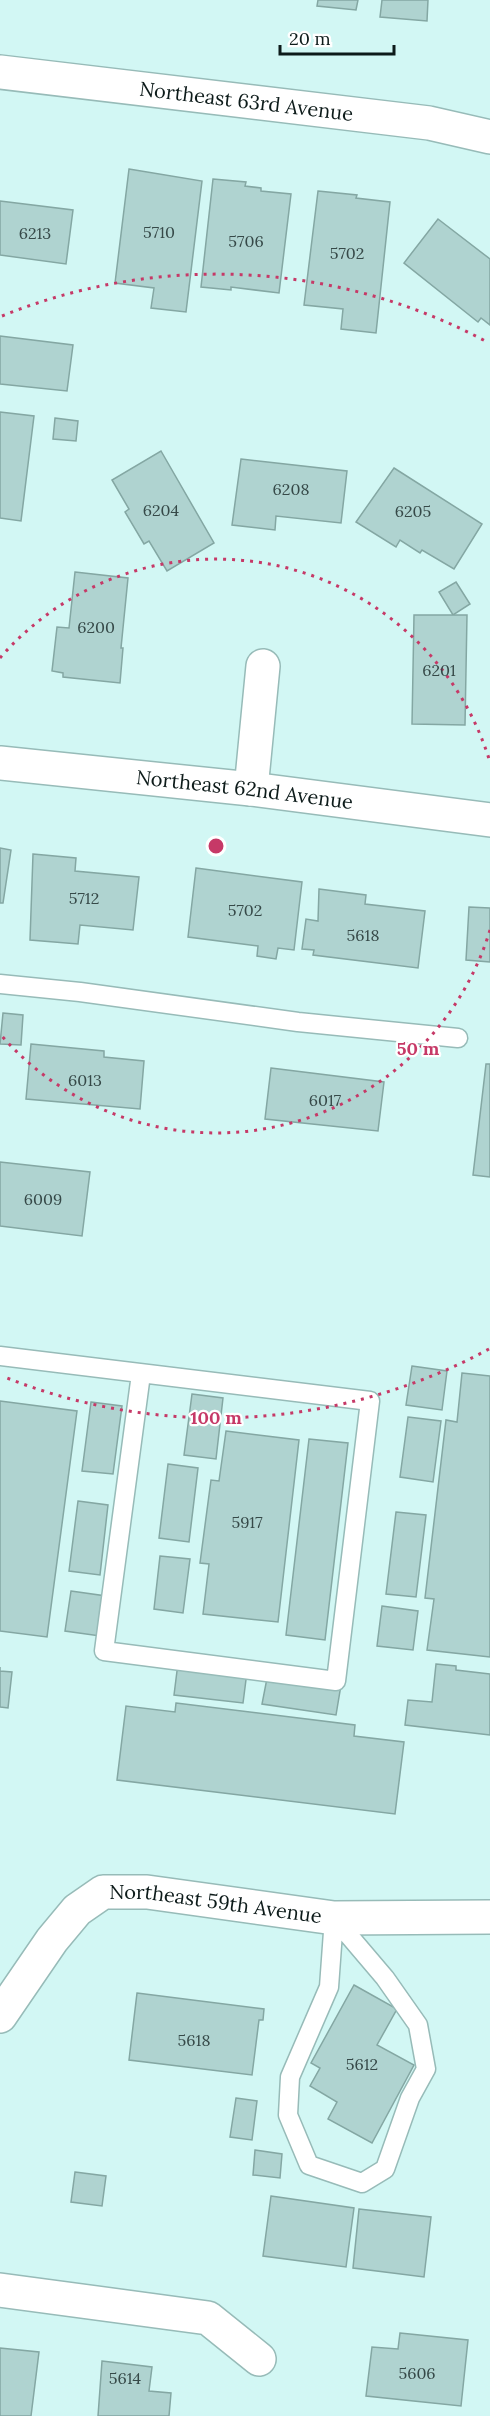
<svg xmlns="http://www.w3.org/2000/svg" width="490" height="2416" font-family="Lora,serif">
<rect width="100%" height="100%" fill="#d2f7f4"/>
<!-- building -->
<g fill="#afd3d0" stroke="#84a7a3" stroke-width="1.5">
<polygon points="318,0 358,0 356,10 317,6"/>
<polygon points="382,0 428,0 427,21 380,17"/>
<polygon points="129,169 202,181 186,312 151,308 154,288 115,283"/>
<polygon points="213,179 246,182 245,186 261,188 261,191 291,194 279,293 231,287 231,290 201,287"/>
<polygon points="318,191 357,195 356,198 390,202 376,333 341,329 343,309 304,305"/>
<polygon points="0,201 73,210 66,264 0,255"/>
<polygon points="438,219 490,259 490,325 481,318 478,322 404,263"/>
<polygon points="0,336 73,345 67,391 0,384"/>
<polygon points="0,412 34,416 21,521 0,518"/>
<polygon points="55,418 78,421 76,441 53,439"/>
<polygon points="161,451 214,543 167,571 149,541 144,544 125,512 129,509 112,480"/>
<polygon points="241,459 347,471 341,523 276,516 275,530 232,525"/>
<polygon points="394,468 482,524 454,569 422,550 420,553 400,540 396,547 356,522"/>
<polygon points="75,572 128,578 121,648 123,648 120,683 63,677 63,673 52,671 57,627 69,628"/>
<polygon points="456,582 470,604 453,615 439,592"/>
<polygon points="414,615 467,615 465,725 412,724"/>
<polygon points="0,848 11,850 3,903 0,903"/>
<polygon points="33,854 76,858 75,871 139,877 133,930 80,925 78,944 30,940"/>
<polygon points="196,868 302,882 294,950 278,948 276,959 257,956 258,946 188,937"/>
<polygon points="319,889 366,895 365,904 425,911 418,968 313,955 314,950 302,949 306,919 318,921"/>
<polygon points="469,907 490,908 490,962 466,960"/>
<polygon points="3,1013 23,1015 21,1045 0,1044"/>
<polygon points="31,1044 104,1051 104,1057 144,1061 140,1109 26,1099"/>
<polygon points="486,1064 490,1064 490,1177 473,1175"/>
<polygon points="271,1068 384,1082 378,1131 265,1119"/>
<polygon points="0,1162 90,1172 82,1236 0,1226"/>
<polygon points="412,1366 447,1371 442,1410 406,1405"/>
<polygon points="462,1373 490,1376 490,1657 427,1650 434,1599 425,1598 446,1420 457,1422"/>
<polygon points="192,1394 223,1398 216,1459 184,1455"/>
<polygon points="0,1401 77,1411 47,1637 0,1631"/>
<polygon points="91,1402 122,1406 113,1474 82,1471"/>
<polygon points="408,1417 441,1421 433,1482 400,1477"/>
<polygon points="226,1431 299,1440 278,1622 203,1614 209,1564 200,1563 211,1480 219,1481"/>
<polygon points="309,1439 348,1443 325,1640 286,1635"/>
<polygon points="168,1464 198,1468 189,1542 159,1538"/>
<polygon points="78,1501 108,1505 100,1575 69,1571"/>
<polygon points="396,1512 426,1515 416,1597 386,1594"/>
<polygon points="160,1556 190,1559 183,1613 154,1609"/>
<polygon points="71,1591 106,1596 100,1636 65,1631"/>
<polygon points="382,1606 418,1611 413,1650 377,1646"/>
<polygon points="178,1663 247,1672 243,1703 174,1695"/>
<polygon points="436,1664 456,1666 456,1670 490,1674 490,1735 405,1725 408,1700 432,1702"/>
<polygon points="0,1667 0,1671 12,1672 8,1708 0,1707"/>
<polygon points="268,1673 341,1685 336,1715 262,1704"/>
<polygon points="176,1703 355,1725 354,1736 404,1742 395,1814 117,1780 126,1706 175,1712"/>
<polygon points="354,1985 397,2009 377,2045 414,2065 372,2143 328,2119 337,2102 310,2086 320,2068 311,2063"/>
<polygon points="137,1993 264,2009 263,2020 259,2020 252,2075 129,2060"/>
<polygon points="236,2098 257,2101 252,2140 230,2137"/>
<polygon points="255,2150 282,2154 280,2178 253,2175"/>
<polygon points="75,2172 106,2176 102,2206 71,2202"/>
<polygon points="271,2196 354,2208 346,2267 263,2256"/>
<polygon points="359,2209 431,2217 424,2277 353,2268"/>
<polygon points="400,2333 468,2340 461,2406 366,2396 372,2347 398,2349"/>
<polygon points="0,2348 39,2352 31,2416 0,2416"/>
<polygon points="102,2361 152,2367 149,2391 171,2393 169,2416 98,2416"/>
</g>
<g fill="none" stroke-linecap="round" stroke-linejoin="round">
<defs>
<g id="lane">
<polyline points="0,984 80,992 298,1022 458,1038"/>
<polyline points="0,1356 370,1401 336,1681 104,1651 141,1374"/>
<polygon points="334,1918 385,1978 418,2025 426,2069 410,2098 385,2169 362,2183 309,2165 288,2115 290,2077 329,1987"/>
</g>
<g id="street">
<path id="s1" d="M 0,72 L 429,123 L 490,137"/>
<path id="s2" d="M 0,763 L 251,789 L 490,820"/>
<polyline points="251,789 263,666"/>
<path id="s3" d="M 0,2016 L 52,1940 L 77,1910 L 103,1892 L 147,1892 L 334,1918 L 490,1917"/>
<polyline points="0,2290 208,2318 259,2359"/>
</g>
</defs>
<!-- lane casing -->
<use href="#lane" stroke="#97bbb8" stroke-width="21"/>
<!-- street casing -->
<use href="#street" stroke="#97bbb8" stroke-width="36"/>
<!-- lane -->
<use href="#lane" stroke="#fff" stroke-width="18"/>
<!-- street -->
<use href="#street" stroke="#fff" stroke-width="33"/>
</g>
<!-- distance rings -->
<g fill="none" stroke="#c63967" stroke-width="3" stroke-dasharray="3 6">
<path d="M490 930A286 286 0 0 1 0 1034M0 658A286 286 0 0 1 490 762"/>
<path d="M489 1349A572 572 0 0 1 2 1376M2 316A572 572 0 0 1 489 343"/>
</g>
<g text-anchor="middle" stroke-width="4.5" stroke-linejoin="round" paint-order="stroke">
<!-- number labels -->
<g font-size="16" fill="#364948">
<text x="159" y="238">5710</text>
<text x="35" y="239">6213</text>
<text x="246" y="247">5706</text>
<text x="347" y="259">5702</text>
<text x="291" y="495">6208</text>
<text x="161" y="516">6204</text>
<text x="413" y="517">6205</text>
<text x="96" y="633">6200</text>
<text x="439" y="676">6201</text>
<text x="84" y="904">5712</text>
<text x="245" y="916">5702</text>
<text x="363" y="941">5618</text>
<text x="85" y="1086">6013</text>
<text x="325" y="1106">6017</text>
<text x="43" y="1205">6009</text>
<text x="247" y="1528">5917</text>
<text x="194" y="2046">5618</text>
<text x="362" y="2070">5612</text>
<text x="417" y="2379">5606</text>
<text x="125" y="2384">5614</text>
</g>
<!-- street labels -->
<g font-size="20" fill="#0d1b1a" stroke="#fff">
<text dy="7" stroke="none"><textPath href="#s1" startOffset="248">Northeast 63rd Avenue</textPath></text>
<text dy="7" stroke="none"><textPath href="#s2" startOffset="246">Northeast 62nd Avenue</textPath></text>
<text dy="7" stroke="none"><textPath href="#s3" startOffset="276">Northeast 59th Avenue</textPath></text>
</g>
</g>
<circle cx="216" cy="846" r="9" fill="#c63967" stroke="#fff" stroke-width="3"/>
<g font-size="18" text-anchor="middle" font-weight="bold" fill="#c63967" stroke="#fff" stroke-width="4.5" stroke-linejoin="round" paint-order="stroke">
<text x="418" y="1055">50 m</text>
<text x="216" y="1424">100 m</text>
</g>
<!-- scale -->
<path d="M280 45v9h114v-9" fill="none" stroke="#0d1b1a" stroke-width="3"/>
<text x="289" y="45" font-size="18" fill="#0d1b1a" stroke="#ffffff" stroke-width="4.5" paint-order="stroke">20 m</text>
</svg>
